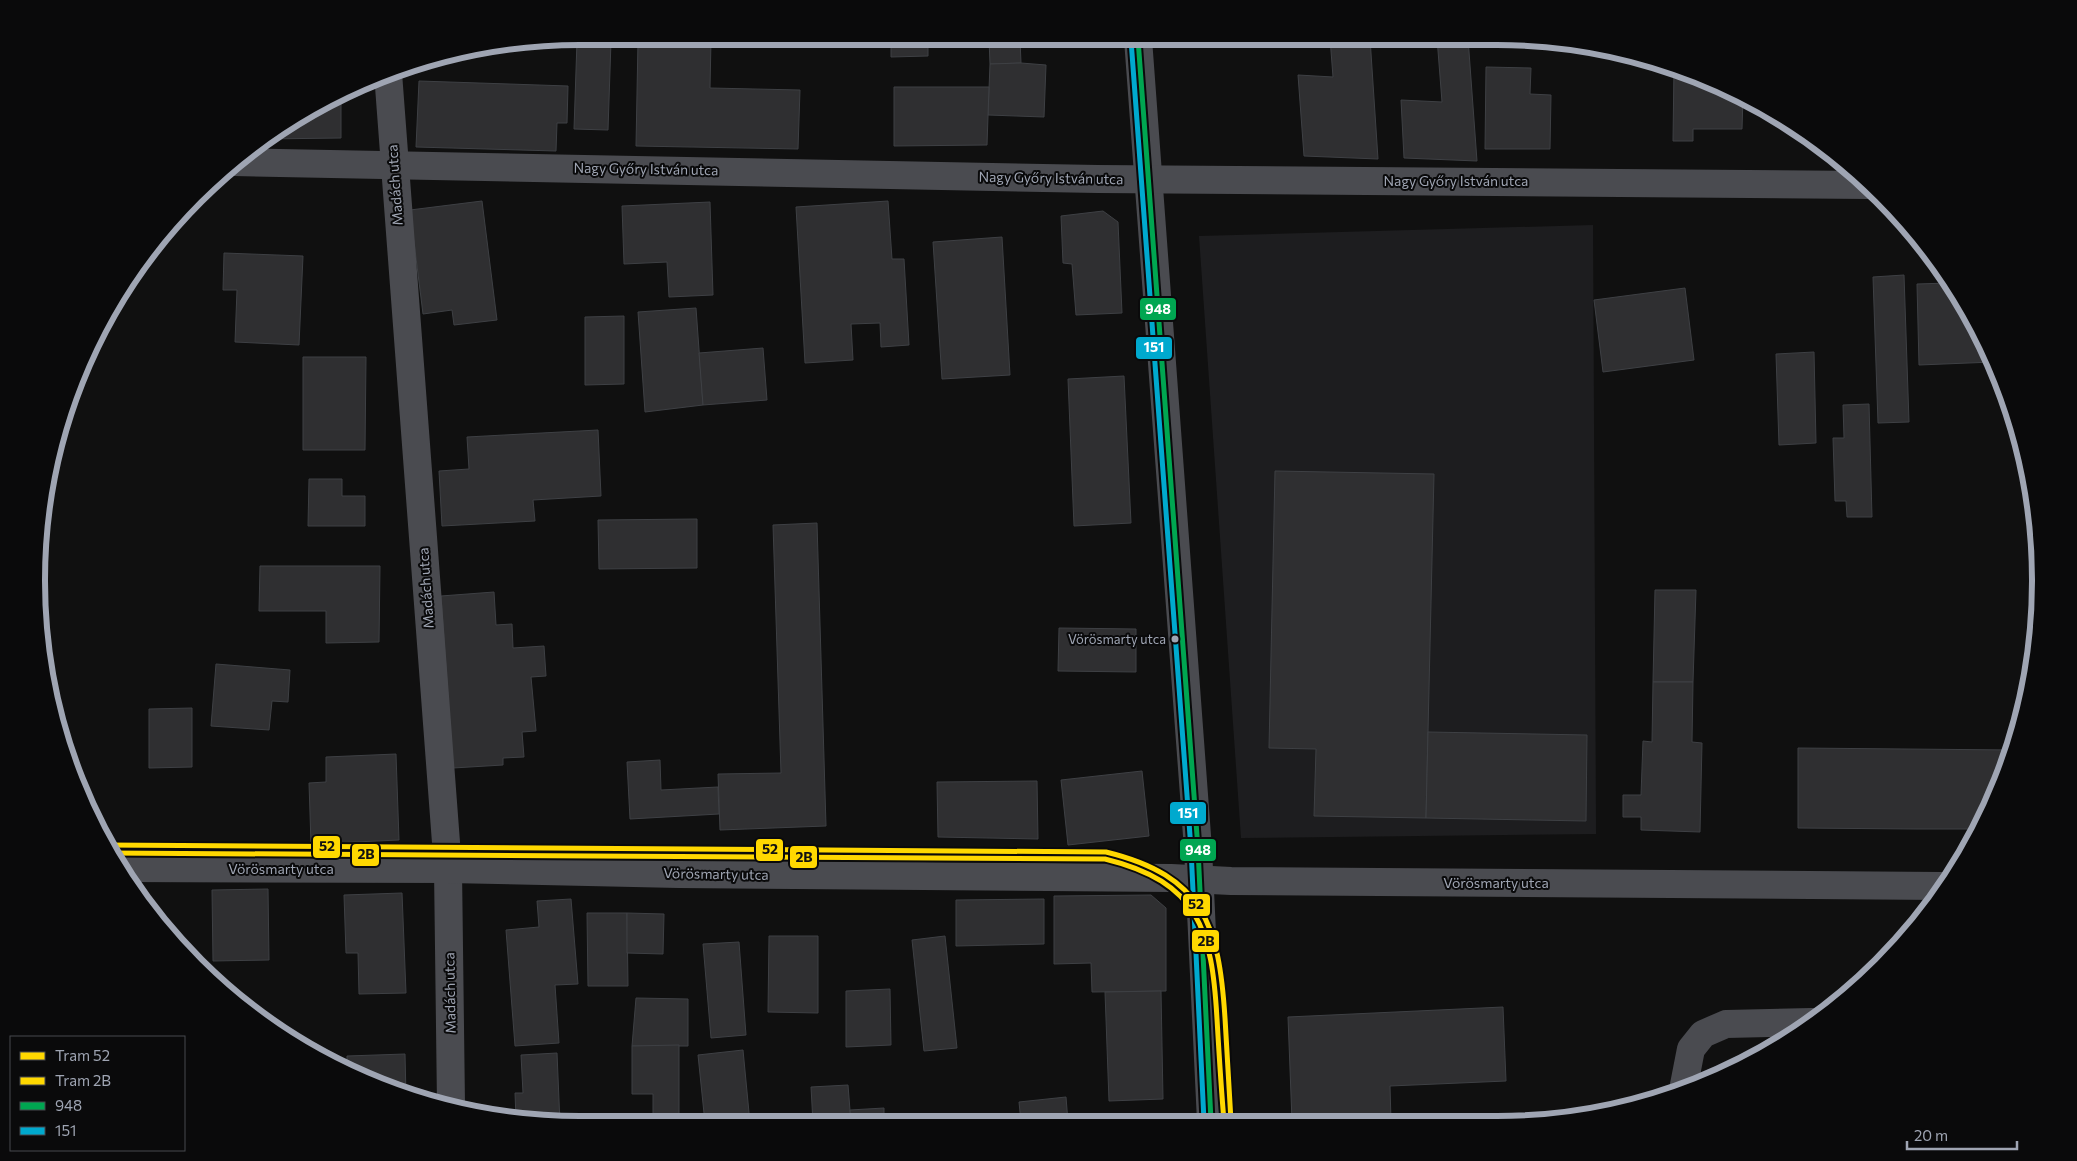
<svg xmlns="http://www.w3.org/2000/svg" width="2077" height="1161" font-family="Commissioner,sans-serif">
<rect width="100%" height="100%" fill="#101010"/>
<!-- built -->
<polygon fill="#1d1d1f" points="1593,225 1596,834 1241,838 1199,236"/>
<!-- building -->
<g fill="#2f2f31" stroke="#3e4044">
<polygon points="1330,38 1370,38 1378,159 1304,156 1298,75 1333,77"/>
<polygon points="1437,38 1468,38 1477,161 1404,158 1401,100 1442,102"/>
<polygon points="928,39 928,56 891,57 891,40"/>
<polygon points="989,39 1020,39 1021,63 990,64"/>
<polygon points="711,40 710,88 800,90 798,149 636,146 638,41"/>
<polygon points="577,41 611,41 608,130 574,129"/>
<polygon points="1021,63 1046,65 1044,117 988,115 990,64"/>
<polygon points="1674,66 1743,97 1742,129 1693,129 1693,141 1673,141"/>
<polygon points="1486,67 1531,68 1530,94 1551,95 1550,149 1485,149"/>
<polygon points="419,81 568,86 567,123 557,123 556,151 416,147"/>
<polygon points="894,87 989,87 987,145 894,146"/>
<polygon points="341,92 341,138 264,139 340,93"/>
<polygon points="482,201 497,320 454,325 452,310 423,314 410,210"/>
<polygon points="888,201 892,259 904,259 909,345 881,347 880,323 851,324 853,360 805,363 796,207"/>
<polygon points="710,202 713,295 669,297 667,262 624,264 622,206"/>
<polygon points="1103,211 1118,222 1122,313 1076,315 1072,264 1063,263 1061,216"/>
<polygon points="1002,237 1010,375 942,379 933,242"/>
<polygon points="224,253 303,256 299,345 235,342 237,290 223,290"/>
<polygon points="1904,275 1909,422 1878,423 1873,277"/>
<polygon points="1949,283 1985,340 1993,362 1919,365 1917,284"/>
<polygon points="1685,288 1694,360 1603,372 1594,300"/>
<polygon points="696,308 703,405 645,412 638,312"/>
<polygon points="624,316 624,384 585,385 585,317"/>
<polygon points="763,348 767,400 703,405 699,353"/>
<polygon points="1814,352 1816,443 1779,445 1776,354"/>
<polygon points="303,357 366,357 365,450 303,450"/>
<polygon points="1124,376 1131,523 1074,526 1068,379"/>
<polygon points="1869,404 1872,517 1847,517 1846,501 1835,501 1833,438 1844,438 1843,405"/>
<polygon points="598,430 601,496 533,500 535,521 442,526 439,471 469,469 467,437"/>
<polygon points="1275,471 1434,474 1426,818 1314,816 1316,749 1269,748"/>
<polygon points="309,479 342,479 342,496 365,496 365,526 308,526"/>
<polygon points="697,519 697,568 599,569 598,520"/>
<polygon points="817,523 826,826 720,830 718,774 781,773 773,525"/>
<polygon points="260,566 380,566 379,642 326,643 326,611 259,611"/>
<polygon points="1655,590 1696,590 1693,682 1653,682"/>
<polygon points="494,592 496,625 512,624 513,648 544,646 546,676 531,677 536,731 522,732 524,757 503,758 503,765 453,768 441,596"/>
<polygon points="1059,628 1136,629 1136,672 1058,671"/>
<polygon points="216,664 290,670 288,702 272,701 269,730 211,726"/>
<polygon points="1653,682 1693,682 1692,742 1702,743 1700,832 1641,830 1641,817 1623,817 1623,795 1641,795 1643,741 1652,742"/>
<polygon points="192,708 192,767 149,768 149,709"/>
<polygon points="1428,732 1587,735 1586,821 1426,818"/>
<polygon points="1798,748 2013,750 1978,829 1916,829 1798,828"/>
<polygon points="396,754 399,840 311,844 309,783 326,782 326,757"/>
<polygon points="660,760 661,790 718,787 719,814 630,819 627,762"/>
<polygon points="1142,771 1149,836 1068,845 1061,780"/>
<polygon points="1037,781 1038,839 938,837 937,782"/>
<polygon points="268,889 269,960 213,961 212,890"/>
<polygon points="402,893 406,993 359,994 358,953 346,953 344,895"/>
<polygon points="1151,895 1166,908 1166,991 1092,992 1091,963 1054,964 1054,896"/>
<polygon points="571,899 578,984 555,985 559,1043 515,1046 506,930 539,927 537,901"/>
<polygon points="1044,899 1044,944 956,946 956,900"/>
<polygon points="587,913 627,913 628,986 588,986"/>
<polygon points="627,913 664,914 663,954 627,953"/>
<polygon points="769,936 818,936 818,1013 768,1012"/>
<polygon points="945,936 957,1048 924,1051 912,940"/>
<polygon points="739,942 746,1035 711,1038 703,944"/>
<polygon points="890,989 891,1045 846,1047 846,991"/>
<polygon points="1161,991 1163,1099 1109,1101 1105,992"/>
<polygon points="636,998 688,999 688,1046 632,1046"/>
<polygon points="1503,1007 1506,1081 1390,1086 1391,1121 1292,1121 1288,1017"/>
<polygon points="679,1045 679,1123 653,1123 653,1094 632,1094 632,1046"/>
<polygon points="743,1050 750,1123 705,1123 698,1055"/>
<polygon points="557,1053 560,1124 545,1124 516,1118 515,1093 523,1093 521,1055"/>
<polygon points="405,1054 406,1096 347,1069 347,1056"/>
<polygon points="848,1085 851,1123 813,1123 811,1087"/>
<polygon points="1066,1097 1068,1122 1021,1122 1019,1102"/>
<polygon points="884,1108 884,1122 851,1123 850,1110"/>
</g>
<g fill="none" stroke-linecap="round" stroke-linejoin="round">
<!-- minor -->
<g stroke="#4a4b50" stroke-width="28">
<polyline points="1138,39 1198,849 1211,1121"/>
<polyline points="388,73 448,869 451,1105"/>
<polyline points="234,162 1098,179 1868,185"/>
<polyline points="120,868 448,869 679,874 1171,878 1231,881 1942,886"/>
<polyline points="1683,1090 1691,1049 1703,1034 1726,1024 1812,1022"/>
</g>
<defs>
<polyline id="bus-1" points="1138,39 1198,849 1211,1121"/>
<polyline id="bus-2" points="1131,40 1191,849 1204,1121"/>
</defs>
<!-- bus-1 casing -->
<use href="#bus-1" stroke="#0a0a0b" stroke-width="9"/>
<!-- bus-2 casing -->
<use href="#bus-2" stroke="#0a0a0b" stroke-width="9"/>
<!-- bus-1 -->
<use href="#bus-1" stroke="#00a651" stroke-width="5"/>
<!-- bus-2 -->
<use href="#bus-2" stroke="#00a9ce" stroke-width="5"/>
<defs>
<path id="tram-1" d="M 105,845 L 1106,852 C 1204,876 1219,925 1225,1018 C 1227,1052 1229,1087 1231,1121"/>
<path id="tram-2" d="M 109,853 L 1105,859 C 1199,882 1212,930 1217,1019 C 1219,1053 1221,1087 1224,1121"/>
</defs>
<!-- tram-1 casing -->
<use href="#tram-1" stroke="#0a0a0b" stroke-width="9"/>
<!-- tram-2 casing -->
<use href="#tram-2" stroke="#0a0a0b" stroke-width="9"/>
<!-- tram-1 -->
<use href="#tram-1" stroke="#ffd800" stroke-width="5"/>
<!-- tram-2 -->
<use href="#tram-2" stroke="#ffd800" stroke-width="5"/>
</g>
<!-- markers -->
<circle fill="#9fa5b3" stroke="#0a0a0b" stroke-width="2" cx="1175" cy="639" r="4.5"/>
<g text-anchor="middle" stroke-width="4" stroke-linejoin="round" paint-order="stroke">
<!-- bus labels -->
<g font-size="13" fill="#9fa5b3" stroke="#0a0a0b" text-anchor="end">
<text x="1166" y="644">Vörösmarty utca</text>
</g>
<!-- street labels -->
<g font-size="14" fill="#9fa5b3" stroke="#0a0a0b">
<text transform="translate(646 169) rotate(1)" y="5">Nagy Győry István utca</text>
<text transform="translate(1051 178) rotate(1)" y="5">Nagy Győry István utca</text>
<text x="1456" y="186">Nagy Győry István utca</text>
<text transform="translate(395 185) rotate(-94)" y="5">Madách utca</text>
<text transform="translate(426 588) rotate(-94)" y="5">Madách utca</text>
<text x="281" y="874">Vörösmarty utca</text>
<text transform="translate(716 874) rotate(1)" y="5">Vörösmarty utca</text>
<text x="1496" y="888">Vörösmarty utca</text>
<text transform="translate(450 993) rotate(-91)" y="5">Madách utca</text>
</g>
</g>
<!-- crop -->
<path d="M0 0H2077V1161H0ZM580 45H1497A535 535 0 0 1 2032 580V581A535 535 0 0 1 1497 1116H580A535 535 0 0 1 45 581V580A535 535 0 0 1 580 45Z" fill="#0a0a0b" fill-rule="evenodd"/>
<path fill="none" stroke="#9fa5b3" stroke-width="6" d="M580 45H1497A535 535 0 0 1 2032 580V581A535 535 0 0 1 1497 1116H580A535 535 0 0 1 45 581V580A535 535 0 0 1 580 45Z"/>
<g stroke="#0a0a0b" stroke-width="2">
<rect x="1139" y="297" width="38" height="24" rx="5" fill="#00a651"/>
<rect x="1135" y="336" width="38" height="24" rx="5" fill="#00a9ce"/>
<rect x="1169" y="801" width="38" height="24" rx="5" fill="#00a9ce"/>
<rect x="312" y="835" width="29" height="24" rx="5" fill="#ffd800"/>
<rect x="755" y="838" width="29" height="24" rx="5" fill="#ffd800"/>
<rect x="1179" y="838" width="38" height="24" rx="5" fill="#00a651"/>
<rect x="351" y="843" width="29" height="24" rx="5" fill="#ffd800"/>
<rect x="789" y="845" width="29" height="24" rx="5" fill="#ffd800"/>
<rect x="1182" y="893" width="29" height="24" rx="5" fill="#ffd800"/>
<rect x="1191" y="929" width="29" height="24" rx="5" fill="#ffd800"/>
</g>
<g font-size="14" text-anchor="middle" font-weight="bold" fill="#fff">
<text x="1158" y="314">948</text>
<text x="1154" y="352">151</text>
<text x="1188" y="818">151</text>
<text x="1198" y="855">948</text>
</g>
<g font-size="14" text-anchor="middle" font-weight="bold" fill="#111">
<text x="327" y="851">52</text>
<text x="770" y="854">52</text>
<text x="366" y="859">2B</text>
<text x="804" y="862">2B</text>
<text x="1196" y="909">52</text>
<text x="1206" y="946">2B</text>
</g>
<!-- legend -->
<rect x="10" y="1036" width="175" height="115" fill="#0a0a0b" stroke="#46484e"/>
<rect x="20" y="1052" width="25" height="8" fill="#ffd800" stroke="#46484e"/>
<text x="55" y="1061" font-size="15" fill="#9fa5b3">Tram 52</text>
<rect x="20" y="1077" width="25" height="8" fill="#ffd800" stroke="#46484e"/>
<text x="55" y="1086" font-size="15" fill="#9fa5b3">Tram 2B</text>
<rect x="20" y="1102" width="25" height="8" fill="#00a651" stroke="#46484e"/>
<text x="55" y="1111" font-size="15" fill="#9fa5b3">948</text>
<rect x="20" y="1127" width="25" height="8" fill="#00a9ce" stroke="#46484e"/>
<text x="55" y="1136" font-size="15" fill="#9fa5b3">151</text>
<!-- scale -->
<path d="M1907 1141v8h110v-8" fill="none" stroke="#9fa5b3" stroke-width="2.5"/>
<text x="1914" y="1141" font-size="15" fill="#9fa5b3" stroke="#0a0a0b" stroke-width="4" paint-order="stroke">20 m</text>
</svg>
